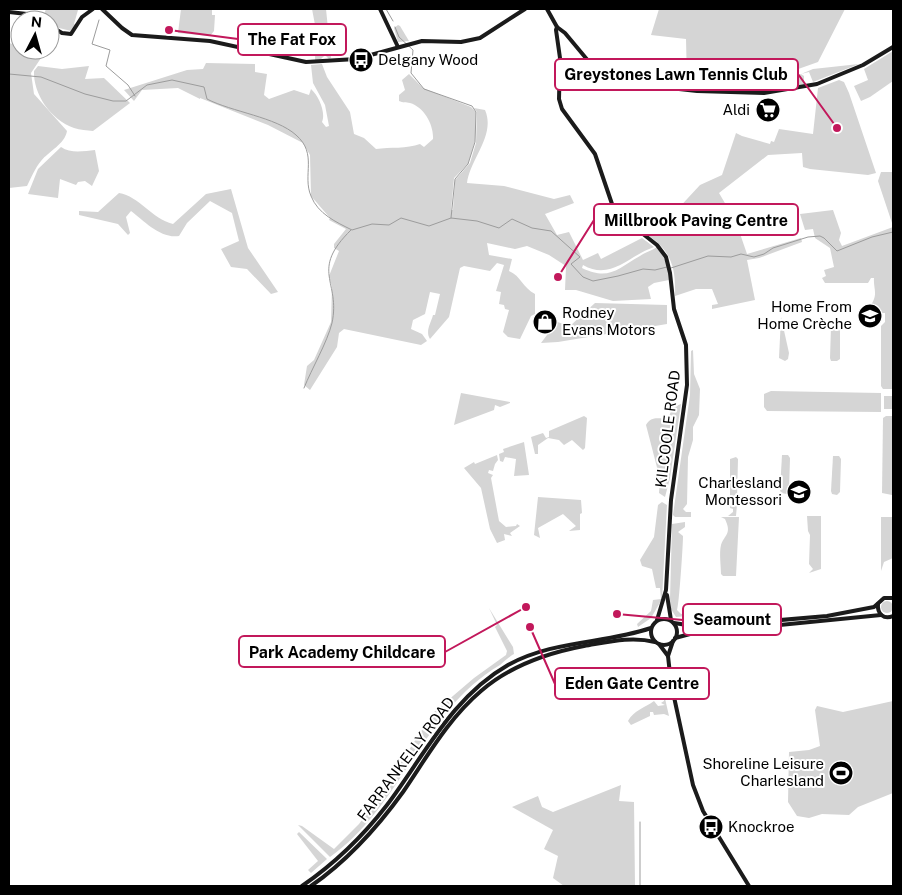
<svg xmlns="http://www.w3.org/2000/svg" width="902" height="895" font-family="'Public Sans',sans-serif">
<rect width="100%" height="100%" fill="#fff"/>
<!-- green -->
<g fill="#d5d5d5">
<polygon points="46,9 78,10 74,24 76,25 71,31 59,28 43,17"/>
<polygon points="181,9 212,9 212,15 215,15 214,31 210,36 178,33"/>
<polygon points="312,9 326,9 331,58 329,59 325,55 320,60 315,60 316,30"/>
<polygon points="659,9 845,9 818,62 787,73 768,84 740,87 687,81 686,39 651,35"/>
<polygon points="398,25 400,26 409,41 398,42 394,28"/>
<path d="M 9,43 L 20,46 L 20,50 L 38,50 L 43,55 L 31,73 L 34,94 L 67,131 C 65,144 49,151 41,161 C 35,168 31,178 27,186 L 9,188 Z"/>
<polygon points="893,51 893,81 870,97 861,101 854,86 868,80 864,69"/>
<path d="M 206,63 L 255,64 L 255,72 L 267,74 L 264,95 L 269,99 L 294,90 L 309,95 L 311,89 C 319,96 326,113 322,122 L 326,127 L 329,126 L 325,105 L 313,83 L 311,65 L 322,64 L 327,77 L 350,112 L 354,134 L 364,138 L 376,149 C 390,147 407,149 420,144 L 424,147 L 433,139 C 434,125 424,107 410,103 C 406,102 403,103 399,101 L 399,95 L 405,90 L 402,80 L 409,74 L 423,88 L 471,107 L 476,112 L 475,141 L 468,164 L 454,178 L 451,210 L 453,210 L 455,180 L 470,163 L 476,143 L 477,112 L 474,108 L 485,110 C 496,135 470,159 467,183 L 504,186 L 554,199 L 570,195 L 574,203 L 545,214 L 557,235 L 569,232 L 583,260 L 598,253 L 601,259 L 642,238 L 654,247 C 628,256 611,281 583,265 L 582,268 C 609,281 617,269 640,256 C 645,252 652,251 657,247 L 667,263 L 669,280 L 654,283 L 648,287 L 651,299 L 613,301 L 576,290 L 565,290 L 566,266 L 549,255 L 527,246 L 515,249 L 487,243 L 489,255 L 512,259 L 509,271 C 521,276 523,288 535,294 L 535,314 L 531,316 L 520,339 L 508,337 L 503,332 L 509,310 L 505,309 L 504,305 L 499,304 L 501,292 L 496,291 L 504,265 L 497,263 L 490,271 L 464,266 L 460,268 L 449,317 L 430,339 C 425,331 431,323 433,315 L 435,315 L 440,294 L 430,292 L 425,314 L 413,320 L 411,329 L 422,334 L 427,341 L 421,345 L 344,329 L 339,333 L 337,347 L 310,390 L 304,385 L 307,366 L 314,360 L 331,322 L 332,287 L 329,276 L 339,251 L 334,248 L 334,244 L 346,229 L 329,220 L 330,218 L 311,196 L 310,155 L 303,143 L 268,125 L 200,98 L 200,99 L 178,88 L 142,90 L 134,101 L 124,90 L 187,70 L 203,69 Z"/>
<polygon points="859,64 813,82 809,72 801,74 804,76 804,84 788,87 775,85 813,69"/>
<path d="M 38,66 L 62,69 L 89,66 L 85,79 L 104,78 L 130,103 L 93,131 C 87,130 80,130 74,128 C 51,120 33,94 34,71 Z"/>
<path d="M 839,80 L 844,82 L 849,93 L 876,173 L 868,175 L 810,169 L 803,167 L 802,153 L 768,155 L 719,193 L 736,222 L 747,254 L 801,238 L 802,242 L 759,258 L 747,260 L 755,300 L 712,309 L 712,305 L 718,304 L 712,289 L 696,289 L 675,296 C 676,267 671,250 646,234 L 648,230 L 671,222 L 675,212 L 700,185 L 722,175 L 736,133 L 742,136 L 770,144 L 771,141 L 774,142 L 779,129 L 813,134 L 818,88 Z"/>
<path d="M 61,147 C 71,154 84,151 95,150 L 99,171 L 92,186 L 85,181 L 78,182 L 76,185 L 60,179 L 58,198 L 28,194 L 38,169 Z"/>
<polygon points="881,172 893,172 893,226 878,181"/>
<path d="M 231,189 L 248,248 L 278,292 L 271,294 L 247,269 L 231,267 L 221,249 L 239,241 L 232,213 L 210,201 L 187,223 L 179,236 C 161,239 144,221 131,211 L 126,217 L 130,233 L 128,235 L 118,224 L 79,215 L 79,211 L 98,212 L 119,193 C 139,196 152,219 173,224 L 206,194 Z"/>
<path d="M 833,210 L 841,233 L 839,240 L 842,246 L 893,227 L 893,389 L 883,389 L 881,386 L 881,326 L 885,322 L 885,313 L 878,313 L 870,306 C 879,295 873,288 874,278 L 871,278 L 868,283 L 825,283 L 822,278 L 826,276 L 824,270 L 834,267 L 830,248 L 815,238 L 813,229 L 805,230 L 800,214 Z"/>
<polygon points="595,303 667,305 667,324 558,342 541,343 547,335 551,320 570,326"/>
<polygon points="781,317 789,353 788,359 785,361 779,358"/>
<polygon points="831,327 840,327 840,359 837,361 831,361 830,358"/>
<polygon points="693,350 694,374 700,389 699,415 693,427 693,440 688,457 687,504 683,509 686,512 691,512 691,517 675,517 673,515 690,395 691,351"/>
<polygon points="771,391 881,393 881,412 767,411 764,407 764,394"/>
<polygon points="461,393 510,402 510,403 500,407 495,405 494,410 454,425"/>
<rect x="884" y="396" width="9" height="13"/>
<path d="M 681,404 L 670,478 L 665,497 L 659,493 L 660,479 L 646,425 C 651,415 661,419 668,419 C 671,411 672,407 681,404 Z"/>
<polygon points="584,416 587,418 585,448 583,450 572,440 564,445 559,440 548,438 538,445 538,454 535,454 531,437 543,433 546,438 549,437 549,431"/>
<polygon points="886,416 893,416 892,495 882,493 883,418"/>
<polygon points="524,442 529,475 514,476 516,459 505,457 503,462 500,461 499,454 504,452 503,449"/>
<polygon points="497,455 498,460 495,464 493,471 489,470 488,473 493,475 491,478 499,521 506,527 516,526 517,524 520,526 510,533 512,536 504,534 505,540 497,543 490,529 481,488 464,468 474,462 475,464"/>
<polygon points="782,455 788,455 790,458 789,491 787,494 781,493 780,490"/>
<polygon points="833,456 839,456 841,459 840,492 837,495 832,494 831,491"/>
<polygon points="736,457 738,459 737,499 734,500 734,505 737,505 736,516 728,516 733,512 733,509 730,508 730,459"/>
<polygon points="538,497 581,500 582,513 580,514 580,530 569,531 576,526 563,514 538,528 540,538 534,535"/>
<polygon points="662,502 667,505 662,599 651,618 638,627 637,624 651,611 653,600 661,599 660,588 656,588 652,569 642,566 640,560 654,537 658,505"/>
<polygon points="807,516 821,516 821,569 809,573 813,569 809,564 810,535 808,531"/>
<path d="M 721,517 L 739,517 L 736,576 L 723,576 L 721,574 C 721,566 719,553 721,545 C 725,534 732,534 725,519 Z"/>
<polygon points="881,517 893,517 893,558 884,562 881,571"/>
<path d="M 685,522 L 685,527 L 678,532 L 683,536 C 683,546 679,606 677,610 L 681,614 L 700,612 L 698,615 L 676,617 L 671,609 L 670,599 L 672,524 Z"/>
<circle cx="887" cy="607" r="6"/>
<path d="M 489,608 L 513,647 L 514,654 C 510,656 505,661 500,665 C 423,710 401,807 330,857 L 298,825 L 302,826 L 334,849 L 359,824 L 375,802 L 433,713 L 474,678 L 506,655 L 507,651 L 495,627 L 497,625 Z"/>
<path d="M 664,694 L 669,716 L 664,714 L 654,715 L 653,712 L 650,712 L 650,716 L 631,725 L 628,721 C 633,711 646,707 654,701 L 658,706 L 665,705 L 661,703 L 664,701 L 664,697 L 660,697 L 660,695 Z"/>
<polygon points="893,701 893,793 858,807 849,815 822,814 809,818 797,816 788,802 789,752 809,750 820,746 815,710 817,706 843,712"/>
<polygon points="621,785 619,801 634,802 635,886 564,886 553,878 558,856 544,849 553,830 512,807 538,796 542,807 553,812"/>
<polygon points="299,832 327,859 311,873 308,870 318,861 297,834"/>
</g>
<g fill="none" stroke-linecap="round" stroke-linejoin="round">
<!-- stream -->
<g stroke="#9c9c9c" stroke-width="1">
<polyline points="386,9 393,21"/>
<polyline points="99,20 92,44 110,50 106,66 128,85 135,96"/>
<polyline points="395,27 399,37 413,50 411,73 424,89 472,106 476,112 475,142 468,164 455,179 451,218"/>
<path d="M 9,74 L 41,77 L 85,94 L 113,101 L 126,101 L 147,85 L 172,80 L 204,87 L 207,99 C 232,112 276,117 296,135 C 318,154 302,175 311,196 C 318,214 336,222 352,230 L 372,224 L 389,225 L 401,218 L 429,226 L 451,218 L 477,221 L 499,228 L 512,219 L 532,228 L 551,231 L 580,257 L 571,264 L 583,277 L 593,281 L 618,276 L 643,269 L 655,270 L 667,267"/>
<polyline points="671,268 708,256 731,257 741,254 754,257 764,254 773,248 808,237 820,236 824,238 837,251 872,237 893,232"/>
<path d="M 304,388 C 312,368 327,343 332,323 C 341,281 309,271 351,230"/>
<polyline points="640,822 640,886"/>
</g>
<!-- secondary -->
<g stroke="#1b1b1b" stroke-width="4">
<polyline points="102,9 122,28 132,35 210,41 306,62 356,59 422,41 461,42 480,38 525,9"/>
<polyline points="380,9 398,47"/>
<polyline points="547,9 557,27 556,30 560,58 559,99 562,109 595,154 612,204 624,219 657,245 666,257 670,273 674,309 686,345 687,385 671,500 666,590 657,620"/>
<polyline points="9,12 27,14 41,20"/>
<polyline points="50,26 62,33 71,34 82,17 93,9"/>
<polyline points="557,27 565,33 590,63 612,78 643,85 697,91 764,93 817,84 863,65 893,47"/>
<polyline points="667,595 671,620"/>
<path d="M 878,604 C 877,614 884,620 893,616"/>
<circle cx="664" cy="632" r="13"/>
<polyline points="674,623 700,627 827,616 874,607 884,598 893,598"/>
<polyline points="675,638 690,634 881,615"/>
<polyline points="673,641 668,656 671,683 693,785 703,811 749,886"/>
<polyline points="659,644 668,656"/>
<path d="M 302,886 C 334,864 363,836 387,805 C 424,756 452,697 508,665 C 553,640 604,644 651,628"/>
<path d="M 311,886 C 347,861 377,828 403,792 C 427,757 448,719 481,691 C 511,665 547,653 584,646 C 608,642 631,636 655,642"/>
</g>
</g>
<!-- icons -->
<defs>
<symbol id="bus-disc" viewBox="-11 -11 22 22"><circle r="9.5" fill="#000" stroke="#fff"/><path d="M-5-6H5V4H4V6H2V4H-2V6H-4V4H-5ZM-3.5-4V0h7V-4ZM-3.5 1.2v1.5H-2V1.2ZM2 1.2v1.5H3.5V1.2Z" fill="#fff"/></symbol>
<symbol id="supermarket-disc" viewBox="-11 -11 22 22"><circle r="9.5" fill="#000" stroke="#fff"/><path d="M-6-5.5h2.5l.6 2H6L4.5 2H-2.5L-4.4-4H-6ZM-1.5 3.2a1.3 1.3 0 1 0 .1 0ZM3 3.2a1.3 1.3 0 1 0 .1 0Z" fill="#fff"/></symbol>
<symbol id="school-disc" viewBox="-11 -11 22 22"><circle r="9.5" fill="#000" stroke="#fff"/><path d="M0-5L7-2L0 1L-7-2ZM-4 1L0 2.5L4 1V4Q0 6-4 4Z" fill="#fff"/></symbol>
<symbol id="shop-disc" viewBox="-11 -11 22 22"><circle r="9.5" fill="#000" stroke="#fff"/><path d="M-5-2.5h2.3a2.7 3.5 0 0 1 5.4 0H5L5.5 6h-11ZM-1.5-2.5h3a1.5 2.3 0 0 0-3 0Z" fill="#fff"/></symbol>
<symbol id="stadium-disc" viewBox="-11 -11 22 22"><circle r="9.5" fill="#000" stroke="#fff"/><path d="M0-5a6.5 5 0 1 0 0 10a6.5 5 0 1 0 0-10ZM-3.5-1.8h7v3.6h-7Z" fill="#fff"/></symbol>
</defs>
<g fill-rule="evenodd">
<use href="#bus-disc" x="347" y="46" width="28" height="28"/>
<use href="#supermarket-disc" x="754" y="96" width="28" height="28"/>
<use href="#school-disc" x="856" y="302" width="28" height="28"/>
<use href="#shop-disc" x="531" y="308" width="28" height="28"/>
<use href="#school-disc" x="785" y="478" width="28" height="28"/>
<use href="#stadium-disc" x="827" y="759" width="28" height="28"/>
<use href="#bus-disc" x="697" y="813" width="28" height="28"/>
</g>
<g text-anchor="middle" stroke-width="4" stroke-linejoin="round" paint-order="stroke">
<!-- poi labels -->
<g font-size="15" fill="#000" stroke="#fff" text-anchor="end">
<text x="378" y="65" text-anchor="start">Delgany Wood</text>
<text x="750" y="115">Aldi</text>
<text x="852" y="312">Home From<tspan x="852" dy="17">Home Crèche</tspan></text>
<text x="562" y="318" text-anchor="start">Rodney<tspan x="562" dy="17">Evans Motors</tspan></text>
<text x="782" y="488">Charlesland<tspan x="782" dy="17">Montessori</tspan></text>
<text x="824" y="769">Shoreline Leisure<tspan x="824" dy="17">Charlesland</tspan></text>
<text x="728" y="832" text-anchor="start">Knockroe</text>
</g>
<!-- street labels -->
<g font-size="15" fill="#000" stroke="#fff">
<text transform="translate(668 429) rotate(-83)" y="5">KILCOOLE ROAD</text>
<text transform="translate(406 759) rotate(-53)" y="5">FARRANKELLY ROAD</text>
</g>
</g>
<!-- callouts -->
<path fill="none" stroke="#c2185b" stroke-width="2" d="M169 30L238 39M837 128L798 74M558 277L594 220M617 614L683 620M526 607L445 652M530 627L555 684"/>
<g fill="#c2185b" stroke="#fff" stroke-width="2">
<circle cx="169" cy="30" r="5"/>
<circle cx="837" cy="128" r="5"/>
<circle cx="558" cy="277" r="5"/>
<circle cx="617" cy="614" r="5"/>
<circle cx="526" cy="607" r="5"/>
<circle cx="530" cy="627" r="5"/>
</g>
<g fill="#fff" stroke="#c2185b" stroke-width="2">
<rect x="238" y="24" width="108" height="31" rx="5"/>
<rect x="555" y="59" width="243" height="31" rx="5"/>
<rect x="594" y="204" width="204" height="31" rx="5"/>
<rect x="683" y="604" width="98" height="31" rx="5"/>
<rect x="239" y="636" width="206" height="31" rx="5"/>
<rect x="555" y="668" width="154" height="31" rx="5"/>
</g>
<g font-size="16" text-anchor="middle" font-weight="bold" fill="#000">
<text x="292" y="45">The Fat Fox</text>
<text x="676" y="80">Greystones Lawn Tennis Club</text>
<text x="696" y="226">Millbrook Paving Centre</text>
<text x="732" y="625">Seamount</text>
<text x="342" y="658">Park Academy Childcare</text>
<text x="632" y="689">Eden Gate Centre</text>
</g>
<!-- border -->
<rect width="902" height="895" fill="none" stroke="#000000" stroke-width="20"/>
<!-- north arrow -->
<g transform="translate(35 35) rotate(6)"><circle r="24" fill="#ffffff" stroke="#999999"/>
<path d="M0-4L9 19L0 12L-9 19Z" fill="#000000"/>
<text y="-8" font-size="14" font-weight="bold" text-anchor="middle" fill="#000000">N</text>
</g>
</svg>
